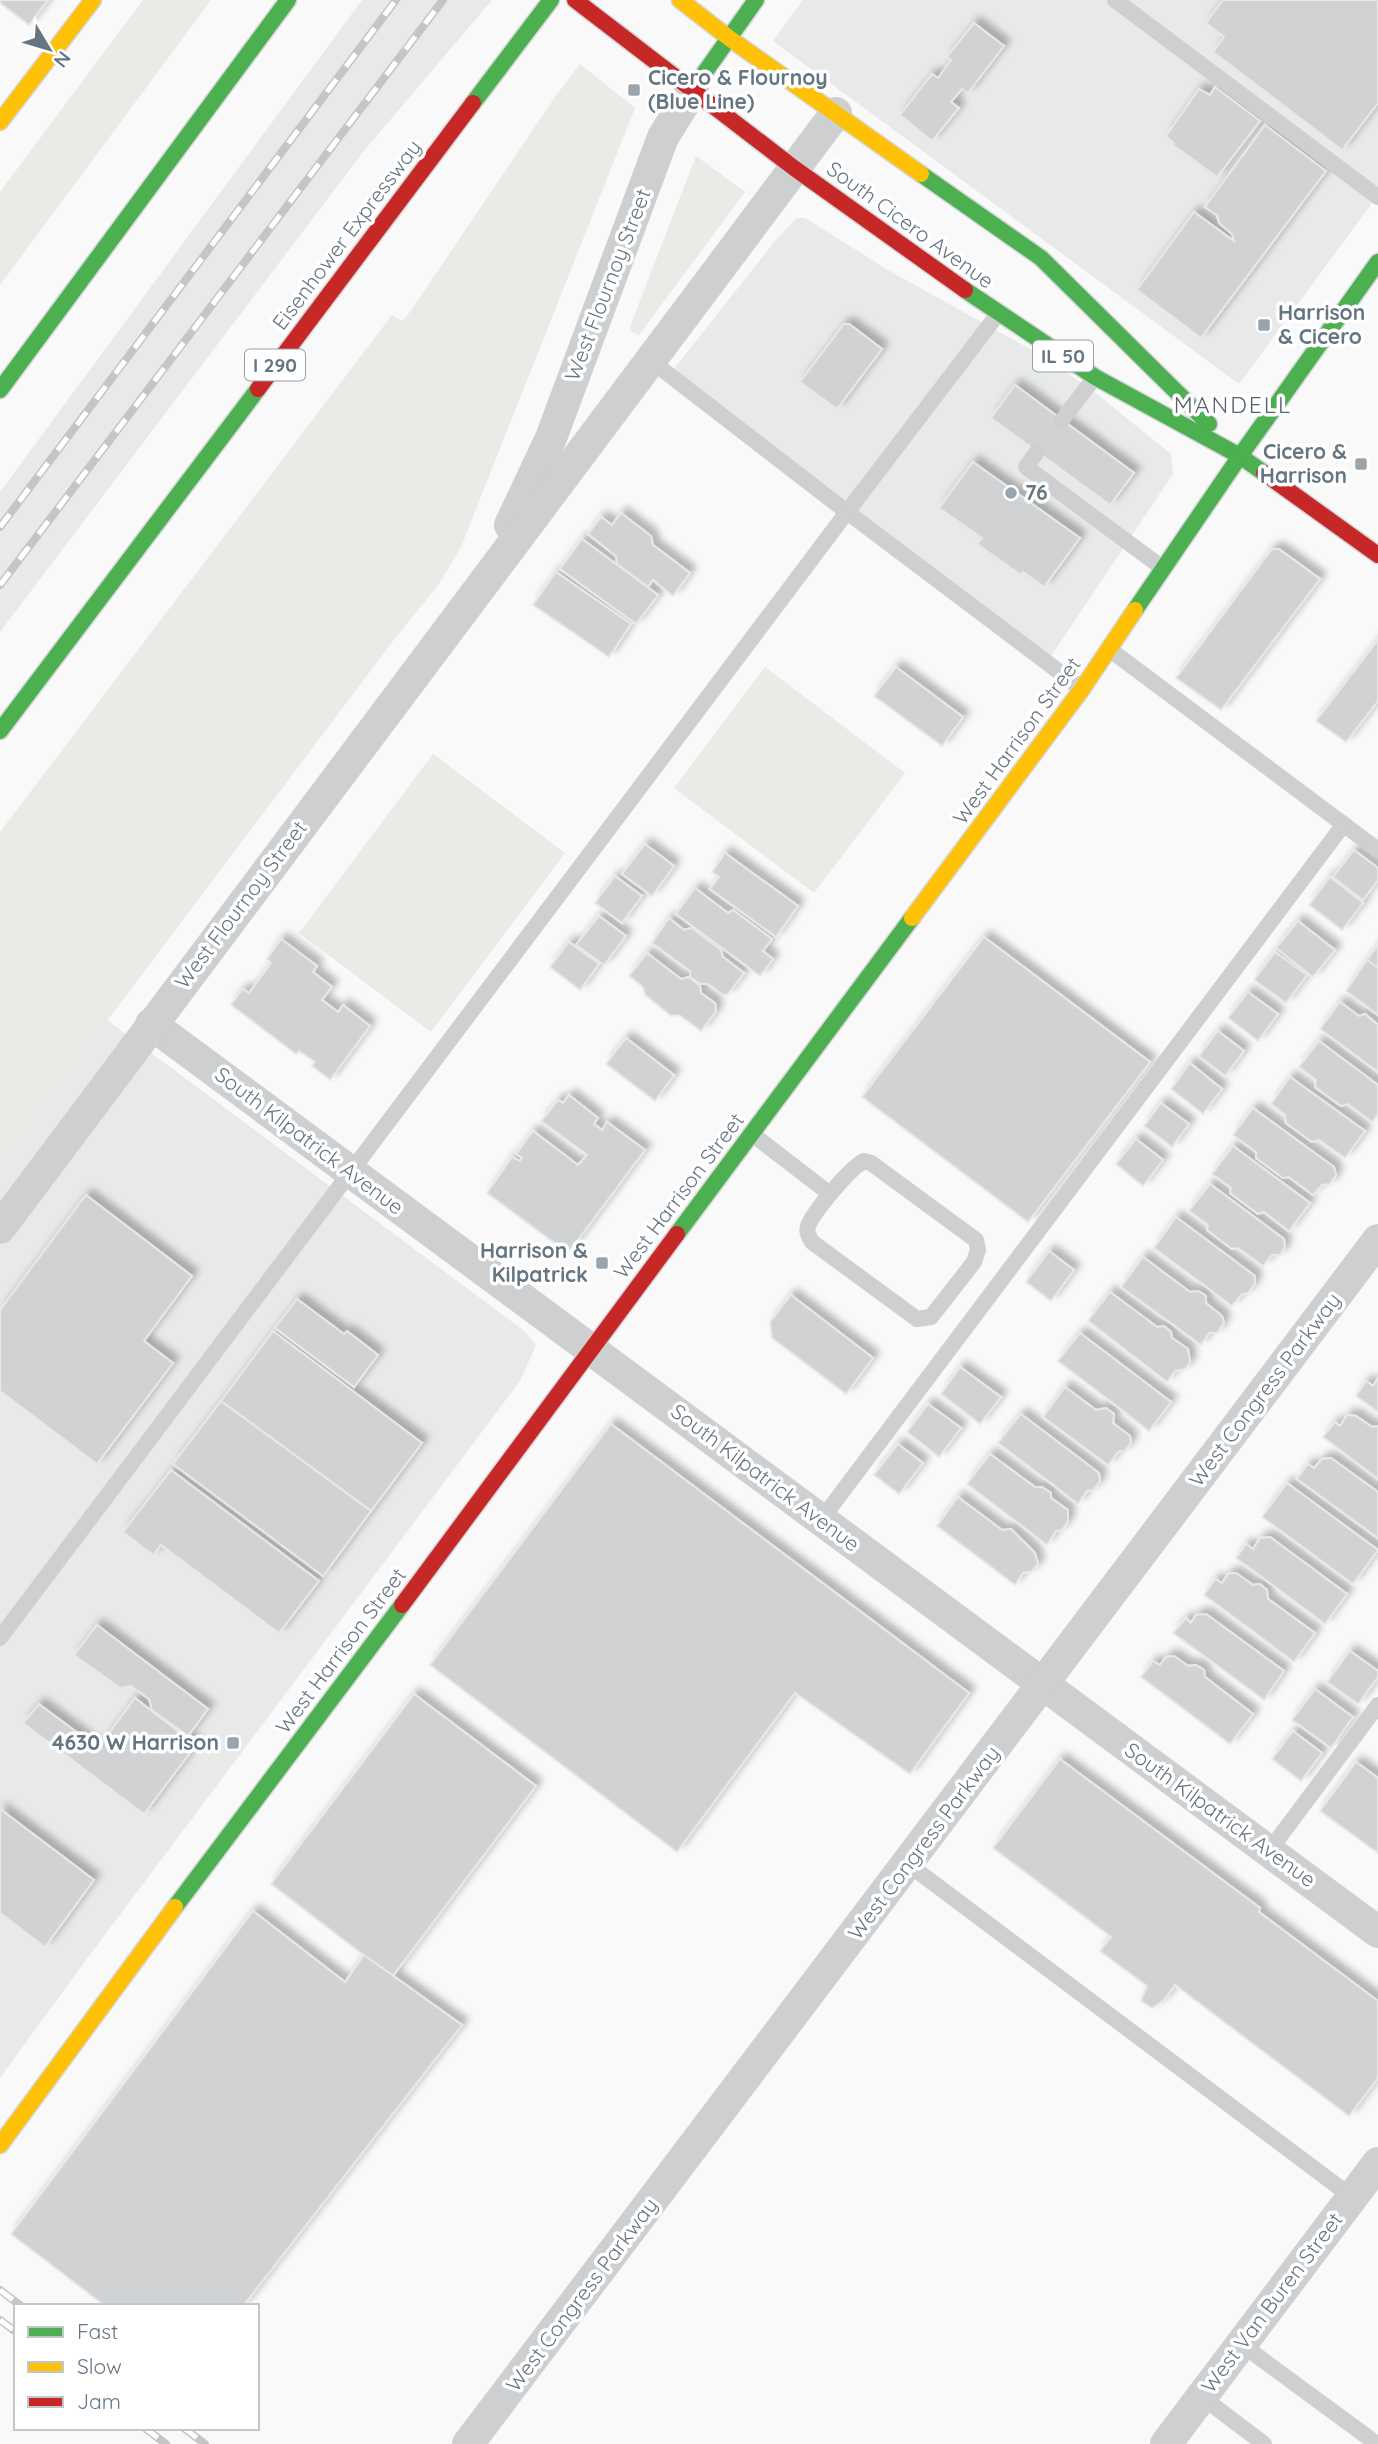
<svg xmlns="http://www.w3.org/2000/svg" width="1378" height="2444" font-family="Quicksand,sans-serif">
<defs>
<filter id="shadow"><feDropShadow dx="6" dy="-6" stdDeviation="3.5" flood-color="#0004"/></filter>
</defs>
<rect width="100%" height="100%" fill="#f9f9f9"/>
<!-- built -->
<g fill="#e8e9e9">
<polygon points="362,0 492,0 363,152 0,632 0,492"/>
<polygon points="803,0 1378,0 1378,195 1239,384 773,41"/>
<polygon points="797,218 805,218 888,270 1048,359 1098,395 1171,454 1173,474 1047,662 669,375 775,241"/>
<polygon points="107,1020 523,1330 536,1345 520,1381 86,1960 0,2078 0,1163"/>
</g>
<!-- green -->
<g fill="#e8ebe6">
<polygon points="143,0 211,0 0,285 0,192"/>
<polygon points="580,64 635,108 461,547 439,584 393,641 0,1163 0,832 392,315 402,321 410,312 555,97"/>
<polygon points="696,156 745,192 639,335 630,331 631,324"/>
<polygon points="765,667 905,773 814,893 674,788"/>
<polygon points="433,754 565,853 431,1032 299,933"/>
</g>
<!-- building -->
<g fill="#d0d2d3" stroke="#e8e8e8" stroke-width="2" filter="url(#shadow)">
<polygon points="0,0 48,0 29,25 0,3"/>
<polygon points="1223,0 1378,0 1378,103 1342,150 1213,52 1224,37 1206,23"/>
<polygon points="974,23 1004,46 968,93 962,89 951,102 959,108 932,141 900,115 932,74 938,78 951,60 947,57"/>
<polygon points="1215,87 1260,121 1217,177 1173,145 1174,143 1166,136 1199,89 1210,95"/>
<polygon points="1265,125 1326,171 1201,338 1137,290 1194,212 1234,241 1232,234 1219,223 1217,215 1205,207"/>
<polygon points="844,324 849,324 882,349 837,409 800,382"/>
<polygon points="1015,385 1134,473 1110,505 991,418"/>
<polygon points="973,462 1080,538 1044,587 1023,572 1021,575 977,544 982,538 939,508"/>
<polygon points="621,513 651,536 653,545 690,573 673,596 653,580 648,587 617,564 616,556 588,534 601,517 612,525"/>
<polygon points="582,539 658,595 636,624 560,569"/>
<polygon points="1272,549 1279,549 1320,579 1221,710 1176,678"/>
<polygon points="556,572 631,624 609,657 533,605"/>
<polygon points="1378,640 1378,701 1346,742 1316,721"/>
<polygon points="896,667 963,717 942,746 874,696"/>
<polygon points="645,844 674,866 652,896 622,874"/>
<polygon points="1354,850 1378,868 1378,880 1363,900 1333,877"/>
<polygon points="725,853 798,906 776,937 710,889 719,877 712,872"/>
<polygon points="615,876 642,896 622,923 595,903"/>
<polygon points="1330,877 1363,903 1342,930 1309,905"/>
<polygon points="695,888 728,913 733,910 772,939 763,951 773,959 760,976 676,914"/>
<polygon points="599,916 626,936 604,965 576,945"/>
<polygon points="669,918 684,930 692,928 721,950 723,957 744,973 728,994 723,995 708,984 701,984 690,977 690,971 652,943"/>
<polygon points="1298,921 1335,950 1313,977 1276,948"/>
<polygon points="984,937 1150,1062 1028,1222 862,1097"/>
<polygon points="281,939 317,966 313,972 332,987 322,1000 338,1012 343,1005 370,1026 330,1080 312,1066 315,1062 299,1051 296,1054 231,1005 243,989 249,993 271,963 267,959"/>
<polygon points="569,942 599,964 580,990 550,967"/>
<polygon points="1378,945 1378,968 1367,960"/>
<polygon points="1275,952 1307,975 1286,1003 1254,980"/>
<polygon points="647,953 681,979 689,977 700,986 701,993 715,1003 716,1011 701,1031 679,1015 671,1016 645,995 643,987 629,976"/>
<polygon points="1367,960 1378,968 1378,1015 1346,991"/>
<polygon points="1248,992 1278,1014 1258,1041 1228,1018"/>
<polygon points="1340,1002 1359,1016 1365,1014 1378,1025 1378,1072 1320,1029"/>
<polygon points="1218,1031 1244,1051 1225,1076 1199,1056"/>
<polygon points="626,1038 674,1075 655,1101 606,1064"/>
<polygon points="1319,1041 1378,1085 1378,1114 1372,1122 1348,1104 1341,1106 1315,1087 1316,1080 1299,1067"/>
<polygon points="1190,1063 1222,1089 1203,1114 1171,1089"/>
<polygon points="1290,1077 1365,1131 1345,1158 1319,1140 1312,1142 1286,1123 1285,1115 1271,1104"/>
<polygon points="569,1095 598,1118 594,1124 602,1130 607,1122 645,1150 568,1253 487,1193 512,1157 520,1161 522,1158 516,1154 533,1131 578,1165 587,1155 541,1121 558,1100 563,1103"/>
<polygon points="1161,1103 1189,1124 1172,1147 1144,1126"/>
<polygon points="1253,1108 1334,1167 1336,1175 1330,1184 1322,1185 1313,1195 1289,1177 1283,1178 1256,1158 1256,1152 1233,1135"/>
<polygon points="1136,1139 1163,1160 1143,1186 1116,1164"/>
<polygon points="1233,1146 1310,1203 1289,1231 1264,1212 1258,1214 1230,1193 1231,1188 1212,1174"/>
<polygon points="1210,1184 1284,1239 1285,1247 1280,1255 1272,1255 1263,1266 1238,1248 1232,1249 1207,1230 1208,1225 1189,1211"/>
<polygon points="86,1195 192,1276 144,1341 173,1363 97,1464 0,1391 0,1310"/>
<polygon points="1176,1217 1255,1276 1255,1283 1248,1293 1242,1294 1232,1306 1154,1248"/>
<polygon points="1049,1251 1074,1270 1051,1301 1026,1282"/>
<polygon points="1143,1257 1190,1292 1198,1291 1206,1296 1206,1303 1222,1316 1224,1323 1217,1333 1209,1333 1201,1345 1121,1287"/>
<polygon points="1110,1292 1157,1327 1164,1326 1171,1332 1172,1338 1188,1349 1190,1362 1185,1369 1175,1371 1167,1382 1088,1321"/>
<polygon points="791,1295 873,1358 846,1394 772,1338 770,1322"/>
<polygon points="297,1299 344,1334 347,1331 378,1355 354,1387 275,1328"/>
<polygon points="273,1331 422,1443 371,1511 221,1401"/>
<polygon points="1080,1333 1171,1402 1149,1431 1058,1361"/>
<polygon points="960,1367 1001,1397 980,1424 941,1394"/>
<polygon points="1378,1378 1378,1412 1356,1396 1366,1381 1373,1386"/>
<polygon points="1065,1387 1096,1410 1106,1408 1114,1414 1113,1423 1130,1436 1131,1442 1125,1451 1119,1451 1108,1465 1043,1417"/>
<polygon points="221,1401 371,1511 323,1576 173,1464"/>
<polygon points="928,1404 961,1428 939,1457 907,1432"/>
<polygon points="1021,1414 1099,1473 1100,1481 1093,1490 1087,1491 1078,1504 998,1443"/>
<polygon points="1347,1415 1356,1416 1372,1427 1378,1426 1378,1479 1323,1437 1335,1422 1340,1426"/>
<polygon points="611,1424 969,1693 910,1774 795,1693 677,1852 430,1665"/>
<polygon points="898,1444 923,1463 899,1494 874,1475"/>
<polygon points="990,1454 1035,1487 1042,1487 1051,1493 1051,1498 1068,1510 1068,1521 1062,1530 1056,1531 1047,1545 967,1484"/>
<polygon points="1331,1458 1378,1492 1378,1538 1297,1479 1308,1464 1314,1468 1322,1459"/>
<polygon points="171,1470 319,1581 279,1633 161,1545 153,1555 123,1532"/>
<polygon points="1287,1483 1378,1550 1353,1584 1262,1517"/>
<polygon points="958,1497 1002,1530 1011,1529 1035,1553 1038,1564 1031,1572 1023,1573 1015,1585 937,1526"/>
<polygon points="1270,1537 1347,1594 1325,1624 1236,1558 1246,1544 1253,1549 1260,1538"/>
<polygon points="1236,1573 1253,1585 1260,1584 1267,1590 1268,1599 1315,1633 1294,1662 1204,1595 1215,1579 1222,1583 1228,1574"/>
<polygon points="1206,1614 1284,1671 1264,1700 1173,1633 1186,1618 1191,1623 1196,1615"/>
<polygon points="97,1625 208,1709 188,1736 152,1710 149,1699 131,1686 120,1688 74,1655"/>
<polygon points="1350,1651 1378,1671 1378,1677 1358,1704 1327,1682"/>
<polygon points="1174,1656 1188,1666 1196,1665 1204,1670 1205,1677 1253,1714 1230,1744 1141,1677 1153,1661 1160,1665 1166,1657"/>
<polygon points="1315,1689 1353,1717 1331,1748 1292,1720"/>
<polygon points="414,1694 536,1786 392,1977 271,1884"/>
<polygon points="135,1698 196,1745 144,1814 23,1723 39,1704 98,1748"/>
<polygon points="1293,1731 1322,1753 1301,1781 1272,1759"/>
<polygon points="1060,1759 1260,1908 1259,1912 1378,2001 1378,2078 1349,2116 1175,1985 1164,2000 1152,2008 1141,2001 1147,1986 1100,1951 1111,1937 993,1848"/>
<polygon points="1356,1762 1378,1778 1378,1853 1320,1811"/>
<polygon points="0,1809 94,1880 45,1947 0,1913"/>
<polygon points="253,1911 345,1982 364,1955 462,2025 243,2306 105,2306 11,2234"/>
</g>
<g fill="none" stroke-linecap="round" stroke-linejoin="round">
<defs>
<g id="fast">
<polyline points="693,89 756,0"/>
<polyline points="473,103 551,0"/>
<polyline points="921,174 1041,258 1209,424"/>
<polyline points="965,290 1095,377 1240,456 1264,473"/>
<polyline points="0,390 288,0"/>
<polyline points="1135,610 1240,456 1378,262"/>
<polyline points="0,731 258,389"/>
<polyline points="677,1234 912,918"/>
<polyline points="175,1907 402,1605"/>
</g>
<g id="slow">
<polyline points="680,0 729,38 921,174"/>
<polyline points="0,122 93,0"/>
<polyline points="912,918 1082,689 1135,610"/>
<polyline points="0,2145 175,1907"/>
</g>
<g id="jam">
<polyline points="575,0 794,168 965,290"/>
<polyline points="258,389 473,103"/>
<polyline points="1264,473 1378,555"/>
<polyline points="402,1605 677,1234"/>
</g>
</defs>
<!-- fast casing -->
<use href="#fast" stroke="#d5d6d7" stroke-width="19"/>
<!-- slow casing -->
<use href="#slow" stroke="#d5d6d7" stroke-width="19"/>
<!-- jam casing -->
<use href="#jam" stroke="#d5d6d7" stroke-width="19"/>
<!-- lane -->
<g stroke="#cecfd0" stroke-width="16">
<polyline points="1115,0 1378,197"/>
<polyline points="650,360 847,512 1082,689"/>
<polyline points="1062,420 1095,377"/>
<polyline points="1037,452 1026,467 1164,569"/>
<polyline points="1109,649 1378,850"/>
<polyline points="752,1134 830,1194"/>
<path d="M 864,1161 L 871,1163 L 976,1240 L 978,1250 L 974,1262 L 931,1317 L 917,1319 L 812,1242 C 809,1237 806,1232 808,1226 C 814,1211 850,1168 864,1161 Z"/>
<polyline points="821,1520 1344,824"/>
<polyline points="0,1638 847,512 998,314"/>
<polyline points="1269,1851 1378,1705"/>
<polyline points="908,1864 1352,2197"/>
<polyline points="1241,2344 1377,2444"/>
<polyline points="1202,2397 1264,2444"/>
</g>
<!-- street -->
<g stroke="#cecfd0" stroke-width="32">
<polyline points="510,525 551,438 663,137 693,89"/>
<polyline points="151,1024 1378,1932"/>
<polyline points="0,1228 836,113"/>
<polyline points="468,2444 1378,1240"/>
<polyline points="1166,2444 1378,2163"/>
</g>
<!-- fast -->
<use href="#fast" stroke="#4caf50" stroke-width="16"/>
<!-- slow -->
<use href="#slow" stroke="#ffc107" stroke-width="16"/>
<!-- jam -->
<use href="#jam" stroke="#c62828" stroke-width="16"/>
<defs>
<g id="rail">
<polyline points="0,527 396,0"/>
<polyline points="0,585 443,0"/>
<polyline points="0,2290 21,2306"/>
<polyline points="0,2320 16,2332"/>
<polyline points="145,2428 166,2444"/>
<polyline points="184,2428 205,2444"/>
</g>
</defs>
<!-- rail casing -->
<use href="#rail" stroke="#c3c5c6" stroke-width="8"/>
<!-- rail -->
<use href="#rail" stroke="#fff" stroke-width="5" stroke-dasharray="16" stroke-linecap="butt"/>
</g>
<!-- markers -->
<g fill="#99a4ac" stroke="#fff" stroke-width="2.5">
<rect x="627" y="83" width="14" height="14" rx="3.5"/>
<rect x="1257" y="318" width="14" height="14" rx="3.5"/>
<rect x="1354" y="457" width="14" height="14" rx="3.5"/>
<circle cx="1011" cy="493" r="7"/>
<rect x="595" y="1256" width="14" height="14" rx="3.5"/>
<rect x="226" y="1736" width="14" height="14" rx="3.5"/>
</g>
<g text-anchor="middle" stroke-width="7" stroke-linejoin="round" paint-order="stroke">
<!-- shield labels -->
<g fill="#fff" stroke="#939fa8" stroke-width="2">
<rect x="1033" y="340.5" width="60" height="31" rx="5"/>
<rect x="245" y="349.5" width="60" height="31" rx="5"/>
</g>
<g font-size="19" font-weight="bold" fill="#657683">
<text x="1063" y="363">IL 50</text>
<text x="275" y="372">I 290</text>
</g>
<!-- poi labels -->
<g font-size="21" font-weight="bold" fill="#657683" stroke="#fff" text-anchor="start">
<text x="648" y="85">Cicero &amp; Flournoy<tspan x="648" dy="24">(Blue Line)</tspan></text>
<text x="1278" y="320">Harrison<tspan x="1278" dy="24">&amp; Cicero</tspan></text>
<text x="1347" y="459" text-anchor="end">Cicero &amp;<tspan x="1347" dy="24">Harrison</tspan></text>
<text x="1025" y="500">76</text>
<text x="588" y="1258" text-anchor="end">Harrison &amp;<tspan x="588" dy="24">Kilpatrick</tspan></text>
<text x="219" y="1750" text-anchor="end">4630 W Harrison</text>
</g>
<!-- street labels -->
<g font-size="21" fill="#657683" stroke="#fff">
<text transform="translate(910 225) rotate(36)" y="7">South Cicero Avenue</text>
<text transform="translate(347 235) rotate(-53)" y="7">Eisenhower Expressway</text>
<text transform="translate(608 285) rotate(-69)" y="7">West Flournoy Street</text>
<text transform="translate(1017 741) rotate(-54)" y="7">West Harrison Street</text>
<text transform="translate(241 905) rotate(-53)" y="7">West Flournoy Street</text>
<text transform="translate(309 1141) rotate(37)" y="7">South Kilpatrick Avenue</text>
<text transform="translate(679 1196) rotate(-53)" y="7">West Harrison Street</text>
<text transform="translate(1265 1390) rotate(-53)" y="7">West Congress Parkway</text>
<text transform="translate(765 1478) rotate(37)" y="7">South Kilpatrick Avenue</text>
<text transform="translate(341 1651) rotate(-53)" y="7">West Harrison Street</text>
<text transform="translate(1220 1815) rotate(36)" y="7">South Kilpatrick Avenue</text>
<text transform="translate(924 1843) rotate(-53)" y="7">West Congress Parkway</text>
<text transform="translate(582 2295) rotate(-53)" y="7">West Congress Parkway</text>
<text transform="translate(1272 2303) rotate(-53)" y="7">West Van Buren Street</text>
</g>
<!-- neighbourhood labels -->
<g font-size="23" letter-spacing="2" fill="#57646e" stroke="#fff">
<text x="1233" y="413">MANDELL</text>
</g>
</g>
<!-- legend -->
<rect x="14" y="2304" width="245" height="126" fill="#ffffff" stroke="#c1c8cd" stroke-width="2"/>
<rect x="28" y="2327" width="35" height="10" fill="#4caf50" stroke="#c1c8cd" stroke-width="2"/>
<text x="77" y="2339" font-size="21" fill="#657683">Fast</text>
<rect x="28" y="2362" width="35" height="10" fill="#ffc107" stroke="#c1c8cd" stroke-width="2"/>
<text x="77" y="2374" font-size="21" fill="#657683">Slow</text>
<rect x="28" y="2397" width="35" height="10" fill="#c62828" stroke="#c1c8cd" stroke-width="2"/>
<text x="77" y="2409" font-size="21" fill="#657683">Jam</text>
<!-- north arrow -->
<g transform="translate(49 49) rotate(128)" stroke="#ffffff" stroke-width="5" paint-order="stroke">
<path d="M0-5L12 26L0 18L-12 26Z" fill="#657683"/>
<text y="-10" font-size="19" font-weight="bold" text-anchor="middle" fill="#657683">N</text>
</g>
</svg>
